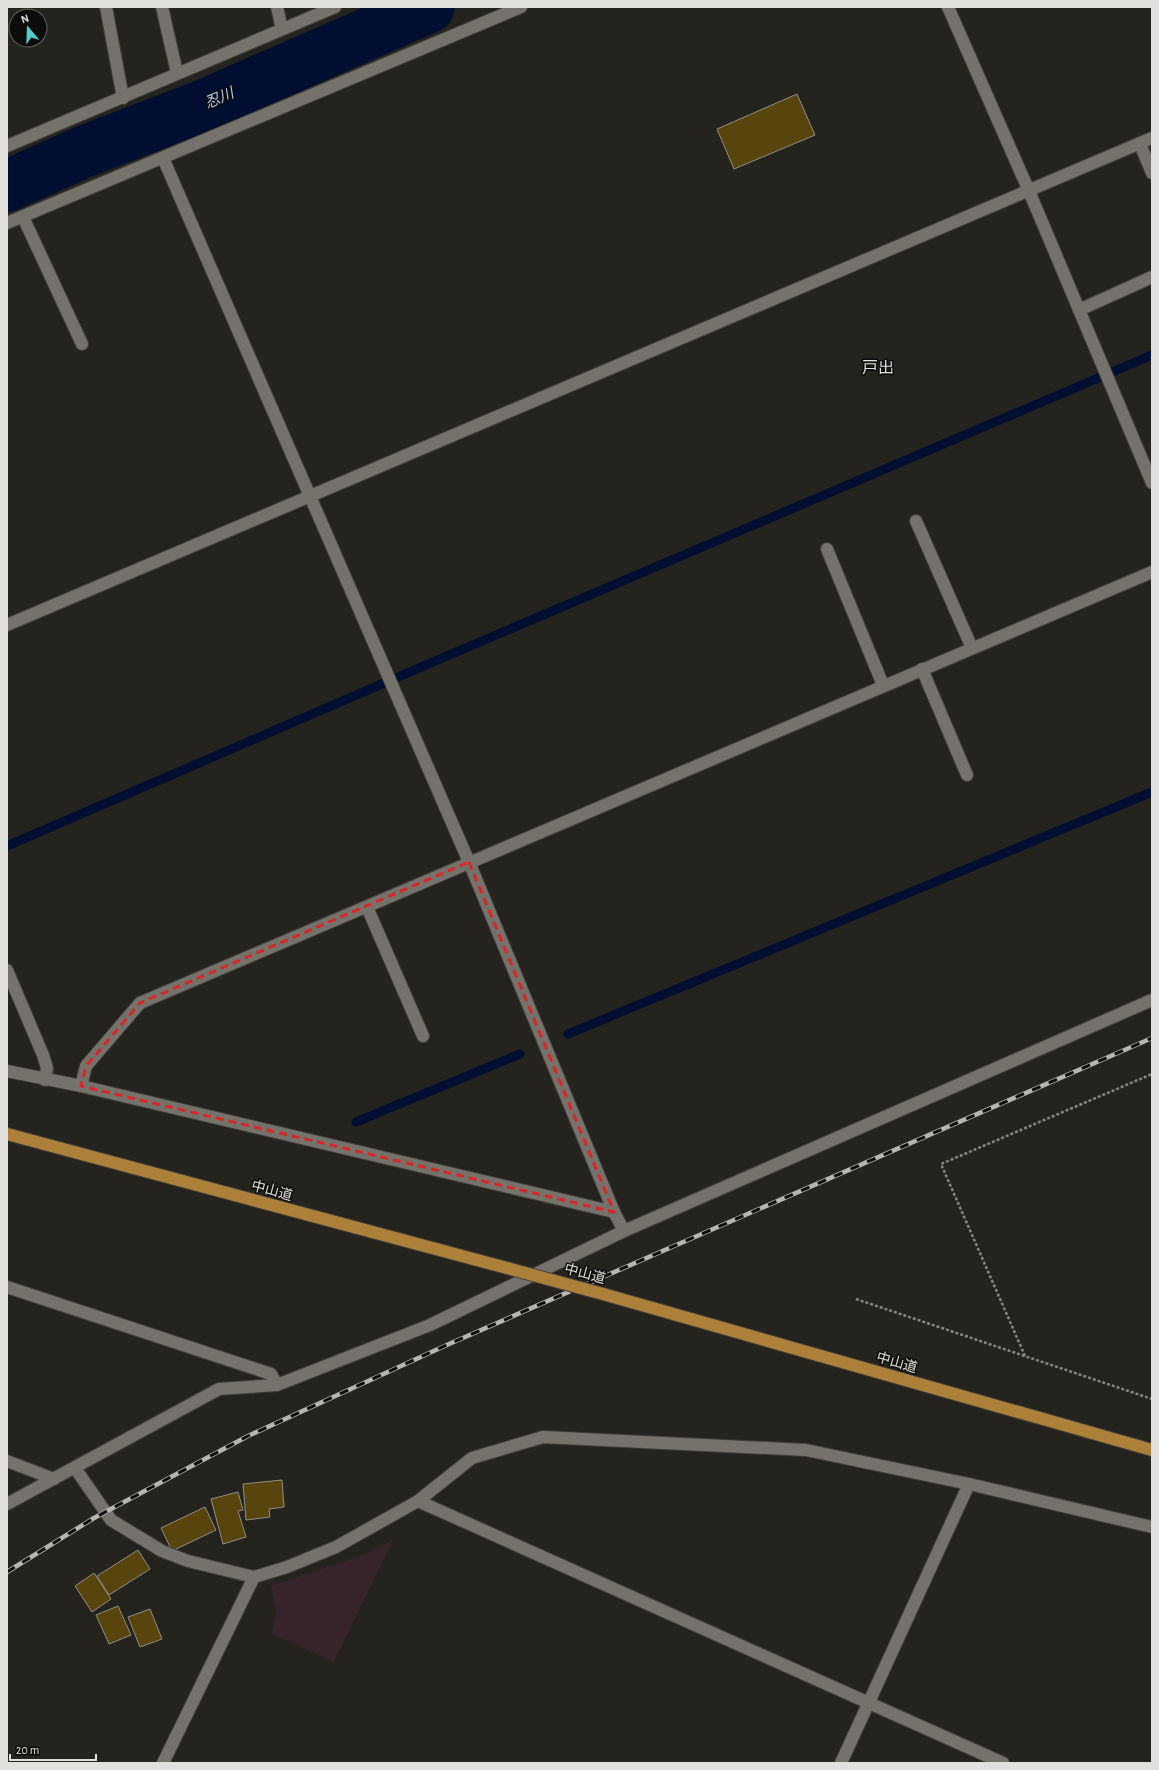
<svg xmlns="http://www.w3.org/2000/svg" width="1159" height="1770" font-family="'Alegreya Sans','Noto Sans JP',sans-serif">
<rect width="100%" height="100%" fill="#25231d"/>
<!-- industrial -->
<polygon fill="#36242a" points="393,1540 334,1662 272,1634 276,1612 271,1586 368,1553"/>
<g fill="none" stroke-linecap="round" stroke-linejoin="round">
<!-- stream -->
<g stroke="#000e31" stroke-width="9">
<polyline points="7,846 405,674 1152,355"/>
<polyline points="568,1034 1152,792"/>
<polyline points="356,1122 520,1054"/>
</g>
<!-- river -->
<polyline stroke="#000e31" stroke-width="52" points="7,186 83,152 202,106 429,7"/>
</g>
<!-- building -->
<g fill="#58450d" stroke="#908e87">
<polygon points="797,94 815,135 734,169 717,129"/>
<polygon points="282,1480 284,1507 269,1509 270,1517 246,1520 243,1484"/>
<polygon points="238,1492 243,1510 238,1511 246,1537 223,1544 211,1499"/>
<polygon points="205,1507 216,1530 172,1551 161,1528"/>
<polygon points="138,1550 150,1569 109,1595 97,1576"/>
<polygon points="94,1573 111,1599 92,1612 75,1586"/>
<polygon points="118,1606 131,1635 109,1644 96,1615"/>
<polygon points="150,1609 162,1639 140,1647 128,1617"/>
</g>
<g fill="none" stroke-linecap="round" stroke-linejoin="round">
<defs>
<g id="service">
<polyline points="106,7 123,98"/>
<polyline points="162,7 177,73"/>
<polyline points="277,7 282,29"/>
<polyline points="1140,144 1152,173"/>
<polyline points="23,217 82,344"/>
<polyline points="1079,310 1152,277"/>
<polyline points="916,521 972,648"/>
<polyline points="827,549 883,685"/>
<polyline points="922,669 967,775"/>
<polyline points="367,907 423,1036"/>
</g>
<g id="minor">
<polyline points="948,7 1029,191 1152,483"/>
<polyline points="7,146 335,7"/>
<polyline points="163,158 469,862 614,1212 624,1231"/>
<polyline points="7,223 521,7"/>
<polyline points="7,625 1152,138"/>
<polyline points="7,970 43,1055 47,1068 45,1080"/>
<polyline points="7,1071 81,1086 614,1212"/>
<polyline points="81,1086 86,1066 140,1003 1152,572"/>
<polyline points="7,1287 271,1374 277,1385"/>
<polyline points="7,1461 54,1479"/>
<polyline points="75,1468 111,1520 162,1551 188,1561 254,1577 287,1567 336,1547 418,1501 472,1458 543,1437 806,1450 969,1484 1152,1527"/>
<polyline points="418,1501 1003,1763"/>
<polyline points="7,1504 219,1389 277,1385 430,1325 624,1231 1152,1000"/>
<polyline points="163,1763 254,1577"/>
<polyline points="841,1763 969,1484"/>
</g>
<g id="trunk">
<polyline points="7,1134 507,1268"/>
<polyline points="603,1294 1152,1450"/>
</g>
</defs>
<!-- service casing -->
<use href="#service" stroke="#413f3a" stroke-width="14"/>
<!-- minor casing -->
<use href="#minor" stroke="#413f3a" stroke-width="14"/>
<!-- trunk casing -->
<use href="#trunk" stroke="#413f3a" stroke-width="14"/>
<!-- path -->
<g stroke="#868580" stroke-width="2.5" stroke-dasharray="3 2" stroke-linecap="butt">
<polyline points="856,1299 1152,1399"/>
<polyline points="1025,1356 941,1164 1152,1074"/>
</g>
<!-- service -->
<use href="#service" stroke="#75726b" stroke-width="12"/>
<!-- minor -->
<use href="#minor" stroke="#75726b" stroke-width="12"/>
<!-- trunk -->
<use href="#trunk" stroke="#ad803a" stroke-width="12"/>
<defs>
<polyline id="rail" points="7,1572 94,1518 248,1436 449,1344 1152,1038"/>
</defs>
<!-- rail casing -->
<use href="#rail" stroke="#b6b5b1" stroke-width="4.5"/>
<!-- rail -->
<use href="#rail" stroke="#0d0c0a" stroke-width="3" stroke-dasharray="9" stroke-linecap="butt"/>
<defs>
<polyline id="trunk-bridge" points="507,1268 603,1294"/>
</defs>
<!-- trunk-bridge casing -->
<use href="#trunk-bridge" stroke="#413f3a" stroke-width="14" stroke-linecap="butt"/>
<!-- trunk-bridge -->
<use href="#trunk-bridge" stroke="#ad803a" stroke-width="12"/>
</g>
<!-- marked area -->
<path fill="none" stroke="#d62828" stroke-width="3" stroke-dasharray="8 5" stroke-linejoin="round" d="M 469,862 L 614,1212 L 81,1086 L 86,1066 L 140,1003 Z"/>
<g text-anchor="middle" stroke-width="3" stroke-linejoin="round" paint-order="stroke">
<!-- street labels -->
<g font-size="14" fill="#e1e0dc" stroke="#0d0c0a">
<text transform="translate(272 1190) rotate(15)" y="5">中山道</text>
<text transform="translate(585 1273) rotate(15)" y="5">中山道</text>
<text transform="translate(897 1362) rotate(16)" y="5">中山道</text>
</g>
<!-- water labels -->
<g font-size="15" font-style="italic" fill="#b3ccf4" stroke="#0d0c0a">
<text transform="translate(219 98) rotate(-23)" y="5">忍川</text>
</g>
<!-- quarter labels -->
<g font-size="16" fill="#e1e0dc" stroke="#0d0c0a">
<text x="878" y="373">戸出</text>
</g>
</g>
<!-- border -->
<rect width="1159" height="1770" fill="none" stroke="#e1e0dc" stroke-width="16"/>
<!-- north arrow -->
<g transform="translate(28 28) rotate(341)"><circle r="19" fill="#0d0c0a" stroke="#62615e"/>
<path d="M0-3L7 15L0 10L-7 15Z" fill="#53cdcb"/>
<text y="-6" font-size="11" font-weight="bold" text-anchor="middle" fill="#e1e0dc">N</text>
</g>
<!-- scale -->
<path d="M10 1754v6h86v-6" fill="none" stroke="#e1e0dc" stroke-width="2"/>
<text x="16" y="1754" font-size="12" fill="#e1e0dc" stroke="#0d0c0a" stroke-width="3" paint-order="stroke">20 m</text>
</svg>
